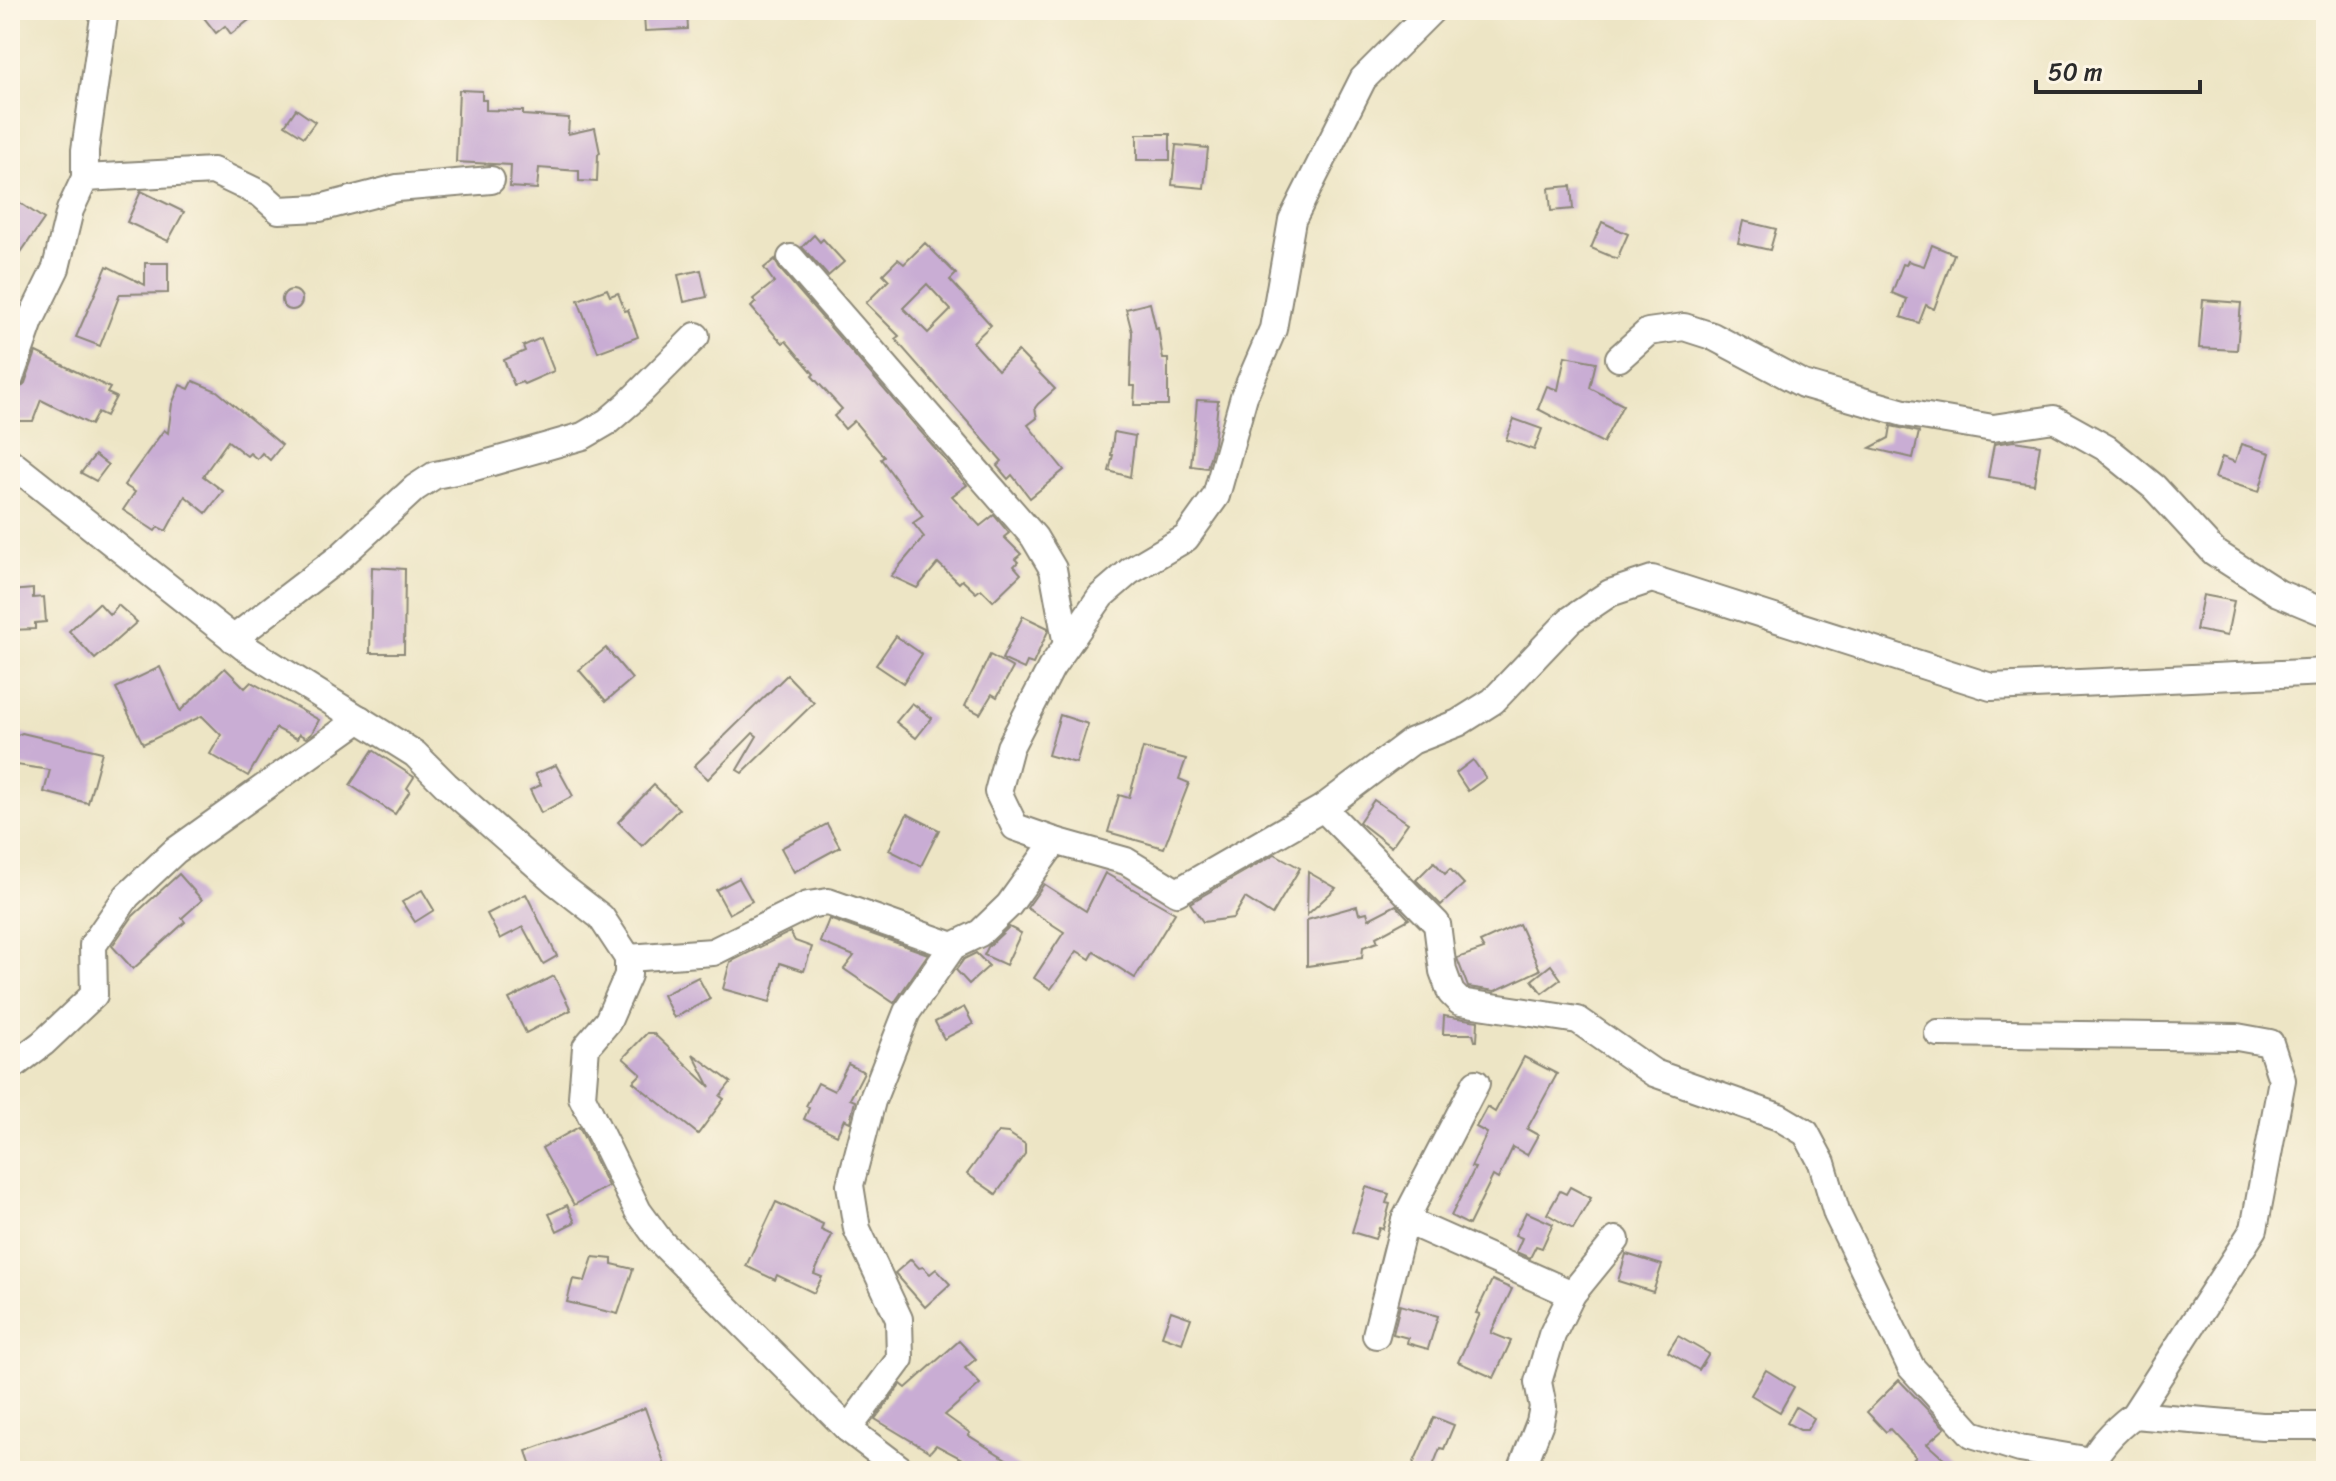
<svg xmlns="http://www.w3.org/2000/svg" width="2336" height="1481" font-family="Sriracha,sans-serif">
<rect width="100%" height="100%" fill="#fcf5e5"/>
<filter id="ink" filterUnits="userSpaceOnUse"><feTurbulence type="fractalNoise" baseFrequency=".0125" numOctaves="2"/><feDisplacementMap in="SourceGraphic" scale="16" xChannelSelector="R" yChannelSelector="G"/><feConvolveMatrix kernelMatrix="1 2 1 2 8 2 1 2 1" color-interpolation-filters="sRGB"/></filter>
<filter id="wash" filterUnits="userSpaceOnUse"><feTurbulence type="fractalNoise" baseFrequency=".006" numOctaves="4" result="noise"/><feDisplacementMap in="SourceGraphic" scale="32" xChannelSelector="R" yChannelSelector="G"/><feGaussianBlur stdDeviation="1.8" result="paint"/><feColorMatrix in="noise" values="0 0 0 0 0 0 0 0 0 0 0 0 0 0 0 0 0 1.4 0 .05"/><feComposite in="paint" operator="in"/></filter>
<g filter="url(#wash)">
<rect width="100%" height="100%" fill="#ede5c5"/>
<g id="blocks">
<!-- building -->
<g fill="#c9add4" fill-rule="evenodd">
<polygon points="198,10 262,10 231,34 225,26 216,33"/>
<polygon points="687,12 688,29 645,31 644,15"/>
<polygon points="459,90 482,91 482,100 486,100 486,110 523,111 523,115 569,118 568,134 595,128 600,153 598,154 597,182 579,181 579,171 539,168 537,189 510,187 511,165 456,162"/>
<polygon points="296,109 315,122 304,137 285,125"/>
<rect x="1137" y="134" width="33" height="26"/>
<polygon points="1176,145 1208,148 1204,188 1172,185"/>
<polygon points="1571,186 1573,209 1551,211 1549,188"/>
<polygon points="141,191 184,212 168,241 127,222"/>
<polygon points="10,202 17,207 20,203 44,219 10,268"/>
<polygon points="1743,221 1776,229 1770,250 1738,243"/>
<polygon points="1602,222 1628,234 1617,259 1591,248"/>
<polygon points="814,235 820,242 823,239 844,262 828,276 802,247"/>
<path d="M 925,243 L 956,274 L 950,280 L 991,325 L 973,342 L 998,370 L 1018,351 L 1055,389 L 1038,404 L 1035,408 L 1037,418 L 1028,425 L 1064,470 L 1030,498 L 1012,475 L 1008,479 L 997,466 L 1002,461 L 895,339 L 899,336 L 866,303 L 889,280 L 883,274 L 898,259 L 904,264 ZM 927,284 L 951,310 L 928,333 L 903,308 Z"/>
<polygon points="1932,245 1954,254 1934,309 1926,305 1919,323 1901,317 1907,299 1892,293 1903,264 1906,265 1908,261 1924,266"/>
<polygon points="775,259 779,268 967,485 952,496 980,526 994,515 1009,533 1004,537 1021,554 1015,559 1018,562 1014,566 1021,574 993,601 981,589 976,593 962,580 959,583 938,563 917,588 891,576 924,537 913,523 923,516 881,459 884,457 854,421 845,429 834,416 842,409 812,376 814,374 786,341 783,343 774,334 751,307 756,302 753,299 774,282 764,268"/>
<polygon points="145,263 168,263 168,293 120,294 100,346 76,337 107,266 145,285"/>
<polygon points="701,270 707,297 684,302 678,275"/>
<polygon points="607,289 610,296 618,293 625,311 628,310 638,337 598,352 578,300"/>
<circle cx="292" cy="300" r="10"/>
<polygon points="2203,300 2241,303 2237,350 2199,348"/>
<polygon points="1150,303 1156,329 1158,328 1163,359 1168,359 1168,405 1134,405 1135,386 1130,386 1132,332 1126,309"/>
<polygon points="541,338 554,371 524,384 522,382 514,385 504,360 525,351 523,346"/>
<polygon points="36,352 110,388 107,393 116,397 106,416 98,412 91,425 41,400 33,421 10,421 10,408 16,392 25,383"/>
<polygon points="1565,356 1596,362 1590,388 1623,405 1603,443 1538,409 1547,386 1558,390"/>
<polygon points="193,381 217,391 282,445 270,460 262,453 257,459 250,453 247,456 228,441 203,476 223,491 206,513 185,496 166,531 158,527 155,531 123,510 135,492 124,485 164,430 168,433 172,404 180,385 189,389"/>
<polygon points="1197,400 1218,401 1214,443 1207,468 1191,466"/>
<polygon points="1514,419 1542,429 1534,450 1506,440"/>
<polygon points="1891,426 1919,432 1913,458 1870,448 1889,438"/>
<polygon points="1114,432 1135,436 1130,477 1109,471 1113,455 1111,455"/>
<polygon points="2014,441 2040,445 2034,484 1988,477 1994,444"/>
<polygon points="2241,444 2270,453 2259,492 2215,478 2222,457 2235,462"/>
<polygon points="95,455 108,465 96,481 81,473"/>
<polygon points="372,567 405,569 404,653 370,653"/>
<polygon points="33,589 33,598 44,597 46,622 35,623 35,629 10,630 10,591"/>
<polygon points="2203,595 2234,601 2227,636 2196,630"/>
<polygon points="99,603 110,615 118,605 137,622 95,659 69,631"/>
<polygon points="1023,616 1048,628 1048,631 1033,664 1027,662 1024,669 1002,659"/>
<polygon points="896,636 922,654 903,683 876,665"/>
<polygon points="606,648 632,679 606,701 579,670"/>
<polygon points="990,655 1013,668 997,697 992,694 980,714 965,706"/>
<polygon points="160,667 180,711 225,668 245,688 251,682 319,720 312,733 306,738 299,734 297,739 276,728 248,776 210,754 221,735 202,716 143,744 116,688"/>
<polygon points="787,675 814,703 742,773 737,770 757,736 753,733 708,779 694,766"/>
<polygon points="912,703 932,718 916,738 896,722"/>
<polygon points="1060,715 1088,724 1076,763 1048,755"/>
<polygon points="22,733 102,752 88,803 44,792 50,770 10,764 10,738"/>
<polygon points="1143,748 1186,759 1179,779 1189,783 1164,848 1108,832 1119,795 1129,798"/>
<polygon points="373,750 414,777 407,788 410,791 395,814 350,785"/>
<polygon points="1473,760 1486,778 1468,791 1456,773"/>
<polygon points="556,765 573,796 541,813 530,790 541,785 535,774"/>
<polygon points="654,785 679,809 642,846 618,822"/>
<polygon points="1374,800 1408,823 1391,847 1359,822"/>
<polygon points="907,814 939,830 921,866 889,850"/>
<polygon points="827,824 840,847 794,872 781,848"/>
<polygon points="1275,854 1300,868 1272,915 1245,898 1233,918 1203,922 1190,903"/>
<polygon points="1434,862 1445,874 1450,869 1464,884 1441,905 1416,880"/>
<polygon points="1308,872 1336,888 1307,915"/>
<polygon points="1105,873 1175,913 1135,978 1094,952 1090,959 1077,951 1051,989 1034,978 1064,932 1027,908 1044,884 1086,911"/>
<polygon points="179,874 202,900 182,918 185,922 133,969 112,946 133,916"/>
<polygon points="739,878 752,901 729,914 716,890"/>
<polygon points="422,890 434,910 415,922 402,902"/>
<polygon points="526,894 557,956 543,964 523,927 500,939 487,914"/>
<polygon points="1396,905 1409,919 1376,937 1378,942 1363,947 1362,958 1307,966 1307,920 1357,906 1359,914 1367,912 1369,919"/>
<polygon points="829,919 928,954 894,1003 844,969 854,956 820,942"/>
<polygon points="1519,924 1540,970 1495,991 1468,987 1457,958 1484,949 1480,942"/>
<polygon points="1009,927 1021,933 1006,965 984,955 988,947"/>
<polygon points="790,932 795,941 812,947 804,971 780,963 770,1002 723,989 730,962"/>
<polygon points="976,953 989,966 969,984 956,970 964,959"/>
<polygon points="1551,965 1561,979 1542,993 1532,980"/>
<polygon points="554,976 571,1010 526,1033 509,999"/>
<polygon points="698,977 710,999 674,1018 663,995"/>
<polygon points="964,1007 973,1024 944,1039 935,1022"/>
<polygon points="1444,1016 1478,1021 1477,1041 1475,1041 1473,1034 1443,1034"/>
<polygon points="647,1033 653,1033 710,1087 693,1054 731,1082 720,1096 724,1099 698,1134 633,1082 641,1074 623,1058"/>
<polygon points="1524,1057 1557,1074 1527,1129 1538,1135 1527,1155 1513,1147 1498,1179 1493,1176 1469,1225 1451,1216 1475,1168 1471,1167 1487,1133 1476,1127 1487,1107 1495,1112"/>
<polygon points="848,1064 864,1072 850,1099 855,1101 850,1122 844,1119 837,1135 804,1119 809,1108 806,1106 818,1083 834,1091"/>
<polygon points="579,1127 608,1186 574,1205 542,1148"/>
<polygon points="998,1132 1008,1133 1025,1144 1025,1154 996,1194 967,1174"/>
<polygon points="1366,1187 1389,1194 1386,1203 1390,1204 1383,1229 1379,1228 1375,1239 1352,1232"/>
<polygon points="1570,1187 1591,1198 1573,1229 1547,1214 1560,1191 1566,1194"/>
<polygon points="776,1202 823,1224 821,1230 832,1235 814,1274 822,1277 814,1293 777,1275 775,1280 746,1266"/>
<polygon points="567,1205 575,1222 557,1231 549,1214"/>
<polygon points="1526,1212 1553,1224 1542,1248 1536,1246 1530,1258 1516,1252 1522,1238 1515,1235"/>
<polygon points="1626,1254 1662,1265 1653,1292 1618,1281"/>
<polygon points="593,1257 612,1259 612,1264 633,1269 618,1314 567,1302 573,1279 585,1281"/>
<polygon points="911,1259 919,1268 923,1267 930,1274 936,1269 950,1284 925,1307 895,1273"/>
<polygon points="1492,1280 1512,1289 1491,1333 1511,1341 1494,1378 1458,1362 1480,1314 1476,1313"/>
<polygon points="1400,1305 1438,1316 1428,1349 1407,1343 1408,1338 1393,1334"/>
<polygon points="1171,1311 1191,1318 1182,1343 1162,1336"/>
<polygon points="1678,1336 1709,1354 1699,1370 1668,1352"/>
<polygon points="959,1341 976,1359 965,1368 980,1384 945,1415 970,1433 968,1435 1025,1471 959,1471 966,1461 936,1445 930,1452 875,1419 901,1384 906,1388"/>
<polygon points="1766,1370 1794,1387 1780,1412 1751,1395"/>
<polygon points="1899,1380 1945,1428 1927,1444 1957,1471 1924,1471 1913,1460 1916,1457 1890,1429 1886,1432 1867,1412"/>
<polygon points="1796,1407 1814,1418 1807,1430 1800,1430 1787,1423"/>
<polygon points="645,1408 667,1471 533,1471 526,1451"/>
<polygon points="1434,1417 1454,1425 1444,1449 1440,1448 1431,1471 1410,1471"/>
</g>
</g>
</g>
<g filter="url(#ink)">
<use href="#blocks" fill-opacity="0" stroke="#8c8878" stroke-width="2"/>
<g fill="none" stroke-linecap="round" stroke-linejoin="round">
<defs>
<g id="street">
<polyline points="85,178 85,150 105,10"/>
<polyline points="791,258 1034,537 1053,569 1067,645"/>
<polyline points="1619,358 1648,332 1684,327 1712,336 1803,384 1904,413 1993,428 2054,419 2106,448 2154,487 2214,552 2278,593 2326,613"/>
<polyline points="10,378 30,321 56,268 70,210 85,178 213,171 261,194 279,210 320,208 397,188 491,180"/>
<polyline points="10,462 244,647 415,754 446,785 556,882 601,917 628,958 628,975 608,1021 586,1047 582,1097 638,1211 660,1241 848,1429 903,1471"/>
<polyline points="233,639 340,557 415,488 435,475 471,468 583,436 607,422 629,403 696,336"/>
<polyline points="1323,808 1437,924 1443,971 1451,993 1460,1002 1578,1020 1654,1073 1779,1117 1806,1133 1822,1163 1837,1214 1911,1367 1972,1434 2020,1449 2091,1461"/>
<polyline points="1055,841 1126,861 1177,892 1323,808 1412,741 1458,723 1493,701 1570,620 1610,593 1652,579 1991,687 2326,672"/>
<polyline points="628,958 713,952 808,905 828,902 953,946"/>
<polyline points="1938,1033 2237,1037 2270,1043 2282,1080 2254,1229 2134,1415"/>
<polyline points="10,1068 43,1043 94,995 93,945 127,896 175,851 360,719"/>
<polyline points="1405,1220 1476,1083"/>
<polyline points="1376,1335 1405,1220 1572,1294"/>
<polyline points="848,1429 900,1359 899,1319 857,1229 850,1185 872,1101 907,1012 953,946 980,933 1009,905 1055,841 1015,827 998,792 1010,747 1051,668 1101,596 1130,571 1186,538 1216,496 1244,396 1273,329 1292,220 1363,79 1432,10"/>
<polyline points="1521,1471 1540,1422 1543,1407 1538,1382 1552,1335 1572,1294 1616,1240"/>
<path d="M 2087,1471 C 2097,1449 2115,1429 2134,1415 L 2262,1426 L 2326,1426"/>
</g>
</defs>
<!-- street casing -->
<use href="#street" stroke="#8c8878" stroke-width="30"/>
<!-- street -->
<use href="#street" stroke="#fff" stroke-width="26"/>
</g>
</g>
<!-- margin -->
<rect width="2336" height="1481" fill="none" stroke="#fcf5e5" stroke-width="40"/>
<!-- scale -->
<path d="M2036 80v12h164v-12" fill="none" stroke="#2b2b2b" stroke-width="4"/>
<text x="2048" y="80" font-size="24" fill="#2b2b2b" stroke="#fcf5e5" stroke-width="6" paint-order="stroke">50 m</text>
</svg>
